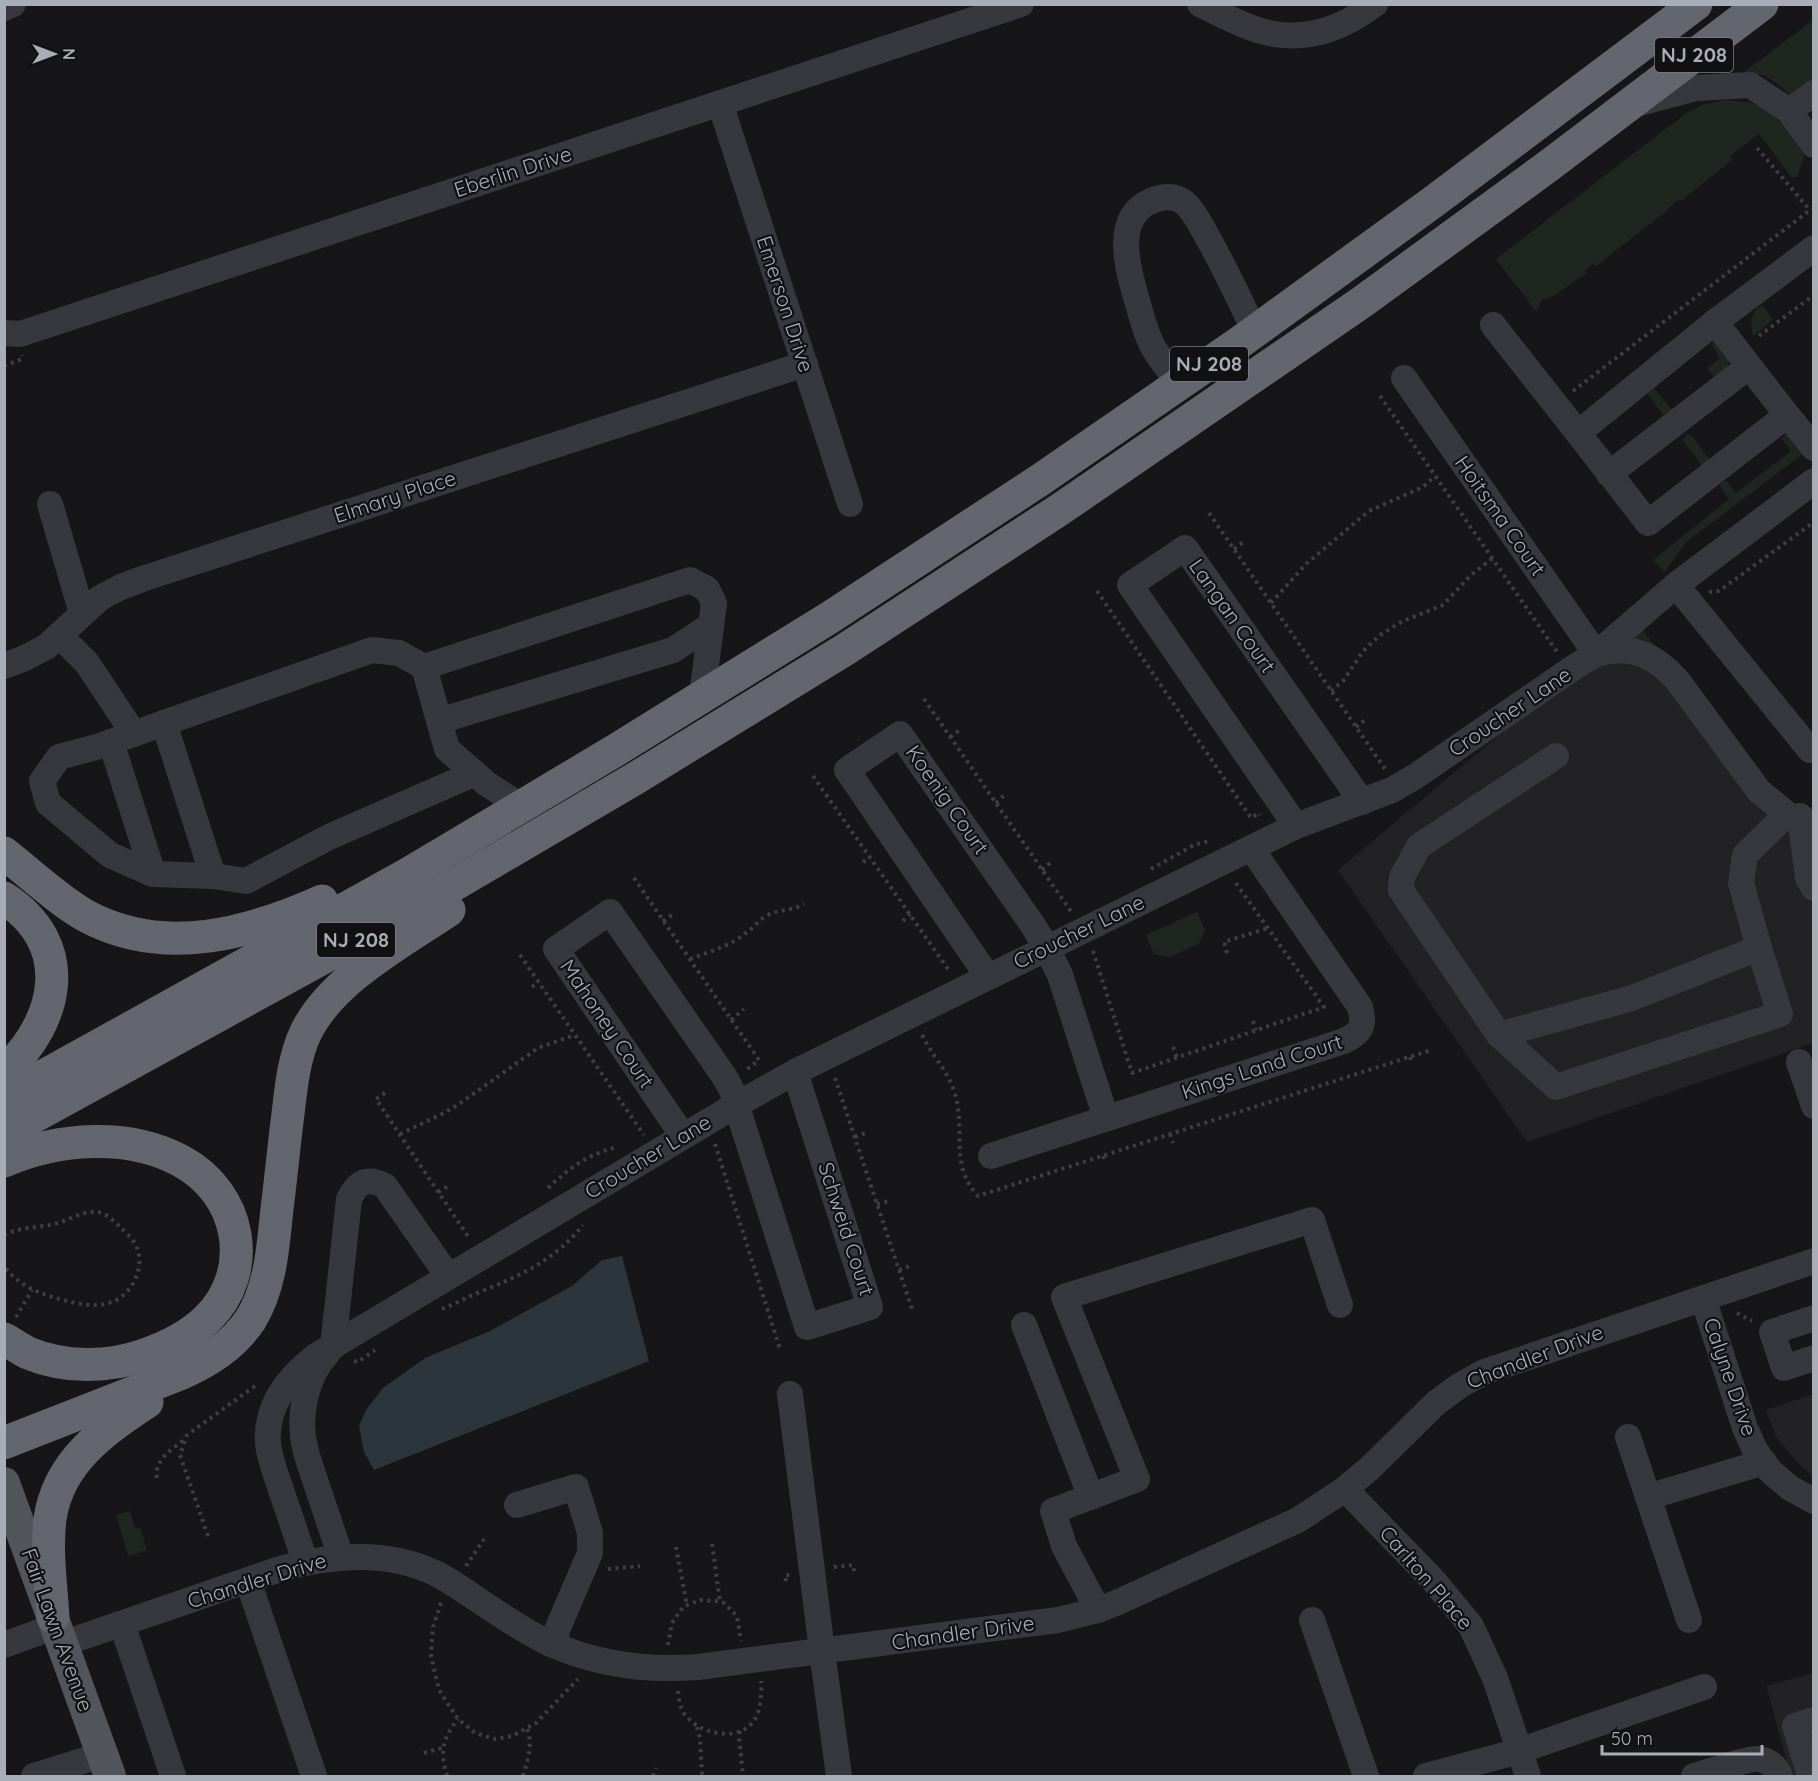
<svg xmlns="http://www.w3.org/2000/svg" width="1818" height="1781" font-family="Quicksand,sans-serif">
<rect width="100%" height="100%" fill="#161618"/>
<!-- built -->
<g fill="#222225">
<polygon points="1636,620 1759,791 1800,816 1813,806 1813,1043 1527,1142 1338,870"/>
<polygon points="1813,1394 1814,1394 1813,1477 1795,1460 1776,1437 1766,1410"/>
<polygon points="1813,1673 1813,1776 1791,1776 1766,1686"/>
</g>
<!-- green -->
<g fill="#1e261f">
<polygon points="1813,20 1813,82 1792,98 1782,87 1764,75 1743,73"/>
<path d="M 1724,100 C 1735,101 1748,101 1758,105 C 1778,114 1792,137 1805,154 L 1797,178 L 1791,177 L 1759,134 L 1730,156 L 1732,160 L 1682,200 L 1676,201 L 1664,213 L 1596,266 L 1593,264 L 1585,270 L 1587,273 L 1552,297 L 1542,300 L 1537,311 L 1534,309 L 1496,259 L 1685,114 L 1702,105 Z"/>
<path d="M 1760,306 L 1763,306 L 1773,320 L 1753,336 C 1750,324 1750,314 1760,306 Z"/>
<polygon points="1714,340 1729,360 1728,366 1717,381 1707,368 1720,358 1711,344"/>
<polygon points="1653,387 1675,413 1667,420 1647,393"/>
<polygon points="1688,434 1692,436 1709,459 1709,462 1702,466 1683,441 1683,439"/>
<polygon points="1788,434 1804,453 1685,543 1665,572 1653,560 1729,499 1720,486 1720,484 1726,480 1736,493 1791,451 1782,439 1784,435"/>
<polygon points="1197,912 1205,930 1199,944 1169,957 1154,954 1146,935"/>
<polygon points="130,1511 135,1528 140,1527 147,1550 128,1556 116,1515"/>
</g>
<!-- water -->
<polygon fill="#2c353c" points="622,1256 649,1361 374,1470 364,1452 359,1426 366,1410 383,1388 425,1358 490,1331 572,1286 602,1260"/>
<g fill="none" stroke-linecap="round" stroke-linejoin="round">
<!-- path -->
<g stroke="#3d3f44" stroke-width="4" stroke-dasharray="3 4.5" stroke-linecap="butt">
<polyline points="1757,148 1810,210"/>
<polyline points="1759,336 1814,295"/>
<polyline points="4,366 22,359 22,355"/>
<polyline points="1573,391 1810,210 1814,210"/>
<polyline points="1380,396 1557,652"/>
<polyline points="1209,513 1385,769"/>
<polyline points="1234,549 1246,540"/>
<polyline points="1097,591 1251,818 1259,813 1260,815"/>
<polyline points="1709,592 1719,591 1814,522"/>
<polyline points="1271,603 1306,564 1369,511 1423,487 1435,476"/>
<polyline points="1331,691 1344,680 1363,651 1380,635 1403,621 1443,605 1471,575 1493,558"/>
<polyline points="924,699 1072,913"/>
<polyline points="1356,727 1366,719"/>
<polyline points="950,737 961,729"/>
<polyline points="813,776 950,972"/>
<polyline points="996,803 1005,794"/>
<polyline points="863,862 870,857"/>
<polyline points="1151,869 1194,845 1212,840"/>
<polyline points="1042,870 1051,862"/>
<polyline points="634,878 759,1060 745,1071"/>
<polyline points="663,921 675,913"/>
<polyline points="903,921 910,914"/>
<polyline points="1093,951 1132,1073 1324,1007 1235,882"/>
<polyline points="1227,953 1224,942 1268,928"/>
<polyline points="520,955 644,1135"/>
<path d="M 690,959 C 709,952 730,946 746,933 C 754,928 759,919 768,915 C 780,909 792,911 804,904"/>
<polyline points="532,987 538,982"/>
<polyline points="731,1020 744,1009"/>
<polyline points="1253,1021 1256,1030"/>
<path d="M 922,1035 C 932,1055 947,1070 954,1091 C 967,1128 948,1164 978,1196 L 1431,1050"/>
<polyline points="1173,1047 1177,1058"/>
<polyline points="1410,1057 1412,1063"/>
<polyline points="835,1078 913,1312"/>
<polyline points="385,1093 376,1099 469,1238"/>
<polyline points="400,1134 444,1113 459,1104 538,1048 575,1035"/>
<polyline points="1170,1134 1173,1143"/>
<polyline points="855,1137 866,1133"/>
<polyline points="715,1144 780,1349"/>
<polyline points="1103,1156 1106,1163"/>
<path d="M 548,1188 C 572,1166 585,1156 617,1147"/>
<polyline points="438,1192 448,1186"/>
<polyline points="877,1204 889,1201"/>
<path d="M 4,1235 C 20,1227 37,1228 54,1224 C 68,1221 83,1210 98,1212 C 107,1214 114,1221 120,1227 C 125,1232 132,1238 135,1244 C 147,1264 133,1294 112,1302 C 96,1308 79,1304 63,1300 C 40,1294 19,1286 4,1266"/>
<polyline points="899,1270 910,1266"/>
<path d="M 442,1309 C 455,1304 467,1297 480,1292 C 521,1275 554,1261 583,1225"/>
<polyline points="1737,1313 1752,1321"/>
<polyline points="16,1317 32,1290"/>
<polyline points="354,1361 358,1362 375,1350"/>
<path d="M 157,1478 C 154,1459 173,1449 186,1438"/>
<polyline points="208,1536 180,1455 187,1435 258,1384"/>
<polyline points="712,1544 720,1602"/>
<polyline points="676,1547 687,1606"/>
<polyline points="466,1566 484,1539"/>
<polyline points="834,1567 853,1565 854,1571"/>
<polyline points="608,1569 640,1566"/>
<polyline points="786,1581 785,1575 791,1575"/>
<polyline points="441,1603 433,1627 431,1656 439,1690 458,1719 475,1733 495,1739 512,1736 536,1723 578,1679"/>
<polyline points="668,1645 672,1623 683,1607 700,1600 716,1601 724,1603 737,1616 741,1641"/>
<path d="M 678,1691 C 679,1700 680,1710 687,1717 C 701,1734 738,1742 753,1722 C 761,1711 762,1694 761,1681"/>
<polyline points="697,1727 700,1738 702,1776"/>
<polyline points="740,1731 739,1736 743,1776"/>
<polyline points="424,1753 442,1748"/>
<path d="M 447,1776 C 440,1752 442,1739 458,1719"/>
<path d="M 523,1776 C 528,1759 533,1745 527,1728"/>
<polyline points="653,1776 656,1768"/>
</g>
<!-- minor -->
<g stroke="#37383d" stroke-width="26">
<path d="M 1200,4 C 1220,14 1240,25 1261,31 C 1303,43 1341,30 1375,4"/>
<polyline points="4,8 13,4"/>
<polyline points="720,103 850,504"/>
<polyline points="1636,104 1696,88 1750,85 1789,111 1814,145"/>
<polyline points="1789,111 1814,93"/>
<polyline points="1814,248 1715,322 1578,433 1648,523 1787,415 1814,448"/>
<polyline points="1715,322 1787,415"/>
<polyline points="1493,325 1578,433"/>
<polyline points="4,333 20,334 1021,4"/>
<polyline points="1404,378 1596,654 1676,585 1814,481"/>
<path d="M 1180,384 C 1170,371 1158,358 1151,343 C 1145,331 1142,317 1138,304 C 1129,273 1111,218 1151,201 C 1163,196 1175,195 1185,203 C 1195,212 1201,226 1208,238 C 1225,269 1240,300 1255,332"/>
<polyline points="1609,474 1748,367"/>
<polyline points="50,504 82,613"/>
<polyline points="1676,585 1810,750 1814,747"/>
<polyline points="60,636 87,663 134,734"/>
<polyline points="4,666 25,658 46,647 100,598 121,587 142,579 805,364"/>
<polyline points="439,721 673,650 711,625"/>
<polygon points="164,723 213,876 153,874 110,855 48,803 42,781 59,757 100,746"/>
<polyline points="164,723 372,650 399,653 424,667"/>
<polyline points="111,742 153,874"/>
<polyline points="1556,756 1419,846 1402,877 1401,890 1499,1035 1556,1087 1780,1014 1759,948 1741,883 1745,855 1787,814"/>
<polyline points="522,807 487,784 447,749 424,667 690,580 707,589 714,603 702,696"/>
<polyline points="1800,816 1808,878 1814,888"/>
<polyline points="1296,826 1130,585 1185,548 1362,802"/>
<polyline points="213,876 246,881 329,837 475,773"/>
<polyline points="988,977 847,770 900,734 1032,924 1047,948 1060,975 1106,1118"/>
<polyline points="1499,1035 1632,998 1759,948"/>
<polyline points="1799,1062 1814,1106"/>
<polyline points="683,1136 556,949 610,912 726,1079 732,1091 807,1327 870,1307 795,1072"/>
<path d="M 991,1156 L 1344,1041 C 1361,1033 1365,1026 1360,1007 L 1251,848"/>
<polyline points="1703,1298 1745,1428 1755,1450 1770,1471 1790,1488 1814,1501"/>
<polyline points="1814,1318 1772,1332 1784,1368 1814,1358"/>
<polyline points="1024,1325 1091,1497"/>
<path d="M 333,1347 L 349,1199 C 358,1181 367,1177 385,1186 L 448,1276"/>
<path d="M 327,1354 C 307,1375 300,1409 303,1437 C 305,1454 312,1470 317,1486 C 325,1509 333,1533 341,1557"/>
<polyline points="790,1394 822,1651 839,1776"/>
<polyline points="1628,1437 1689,1620"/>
<polyline points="1345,1489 1434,1581 1471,1626 1495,1678 1528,1776"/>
<polyline points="1648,1497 1764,1462"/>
<polyline points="517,1505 576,1487 590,1533 590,1553 557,1630 556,1646"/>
<path d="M 305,1562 C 298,1539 290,1516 282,1493 C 277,1477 270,1461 268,1444 C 265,1406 287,1378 316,1356 L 736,1105 L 795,1072 L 1296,826 L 1392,790 L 1416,776 L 1576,666 C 1583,662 1590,657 1597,654 C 1630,643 1656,656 1677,680 L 1759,791 L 1787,814"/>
<polyline points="248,1581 314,1776"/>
<polyline points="1098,1610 1064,1546 1053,1511 1137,1479 1064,1297 1312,1220 1340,1305"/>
<polyline points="1312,1620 1366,1776"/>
<polyline points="122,1624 173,1776"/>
<path d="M 62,1644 L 283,1568 C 333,1555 386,1550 435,1573 C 451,1581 466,1592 481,1602 C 504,1617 526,1633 551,1644 C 599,1665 647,1671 698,1667 L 1058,1620 L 1098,1610 L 1116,1603 L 1298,1520 L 1345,1489 L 1370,1468 L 1436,1403 L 1459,1386 L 1484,1372 L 1814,1261"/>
<polyline points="4,1645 56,1626"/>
<polyline points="34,1776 102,1755"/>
<polyline points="1426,1776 1519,1751 1704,1687"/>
<path d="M 1694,1776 C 1706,1773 1750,1757 1759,1759 C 1769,1761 1777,1767 1780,1776"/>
<polyline points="1810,1776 1795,1726 1814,1720"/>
</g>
<!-- major -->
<polyline stroke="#53555c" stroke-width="32" points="4,1483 110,1776"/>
<!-- highway -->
<g stroke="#63666e" stroke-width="33">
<path d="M 4,853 C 31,874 59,901 88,917 C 165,957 248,934 322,901"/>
<path d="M 4,898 C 75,944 60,1020 4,1072"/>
<polyline points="4,1098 408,874 616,750 829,618 1040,480 1243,340 1433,202 1696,4"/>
<polyline points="4,1133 421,904 636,778 846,649 1059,510 1362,302 1547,167 1762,4"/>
<path d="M 4,1161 C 58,1138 128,1132 181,1161 C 241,1193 256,1271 207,1319 C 189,1337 167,1347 144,1355 C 108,1368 64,1368 28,1353 C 20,1349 12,1343 4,1339"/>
<path d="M 4,1443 L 180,1374 C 209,1361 233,1346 251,1319 C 271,1286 273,1246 277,1209 C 281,1177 284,1145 288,1114 C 291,1087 294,1058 305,1034 C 330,980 402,942 449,910"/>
<path d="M 53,1617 C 51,1585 46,1551 50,1519 C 58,1462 103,1431 147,1402"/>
</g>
</g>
<g text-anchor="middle" stroke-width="4.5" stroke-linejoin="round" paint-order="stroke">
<!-- shield labels -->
<g fill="#111113" stroke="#7b7e86" stroke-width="1.5">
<rect x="1655" y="38" width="78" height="34" rx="4.5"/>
<rect x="1170" y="347" width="78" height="34" rx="4.5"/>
<rect x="317" y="923" width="78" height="34" rx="4.5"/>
</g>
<g font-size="20" font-weight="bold" fill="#a8adb8">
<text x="1694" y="62">NJ 208</text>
<text x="1209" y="371">NJ 208</text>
<text x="356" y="947">NJ 208</text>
</g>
<!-- street labels -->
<g font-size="21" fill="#a8adb8" stroke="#111113">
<text transform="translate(513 172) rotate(-18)" y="7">Eberlin Drive</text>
<text transform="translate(785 304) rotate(72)" y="7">Emerson Drive</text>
<text transform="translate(395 497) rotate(-18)" y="7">Elmary Place</text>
<text transform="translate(1500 516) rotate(55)" y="7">Hoitsma Court</text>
<text transform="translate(1232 616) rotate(55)" y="7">Langan Court</text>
<text transform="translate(1510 712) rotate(-34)" y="7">Croucher Lane</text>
<text transform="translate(947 800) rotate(55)" y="7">Koenig Court</text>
<text transform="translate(1079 932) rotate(-26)" y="7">Croucher Lane</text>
<text transform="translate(607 1024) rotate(56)" y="7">Mahoney Court</text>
<text transform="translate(1262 1067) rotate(-18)" y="7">Kings Land Court</text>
<text transform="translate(648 1157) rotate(-31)" y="7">Croucher Lane</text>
<text transform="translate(846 1229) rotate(72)" y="7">Schweid Court</text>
<text transform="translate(1535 1357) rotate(-21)" y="7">Chandler Drive</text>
<text transform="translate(1730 1377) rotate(71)" y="7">Calyne Drive</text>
<text transform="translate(1426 1578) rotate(49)" y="7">Carlton Place</text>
<text transform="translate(257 1581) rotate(-17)" y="7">Chandler Drive</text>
<text transform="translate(57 1630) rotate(70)" y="7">Fair Lawn Avenue</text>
<text transform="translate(963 1633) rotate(-8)" y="7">Chandler Drive</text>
</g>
</g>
<!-- border -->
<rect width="1818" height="1781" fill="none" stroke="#a8adb8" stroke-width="12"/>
<!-- north arrow -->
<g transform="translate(54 54) rotate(90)" stroke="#111113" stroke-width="4.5" paint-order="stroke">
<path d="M0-4.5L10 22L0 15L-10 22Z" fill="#a8adb8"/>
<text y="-9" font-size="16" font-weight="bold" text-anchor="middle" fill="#a8adb8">N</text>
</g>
<!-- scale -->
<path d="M1602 1745v9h160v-9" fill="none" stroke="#a8adb8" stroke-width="3"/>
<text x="1611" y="1745" font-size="18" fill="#a8adb8" stroke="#111113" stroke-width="4.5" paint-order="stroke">50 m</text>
</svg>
